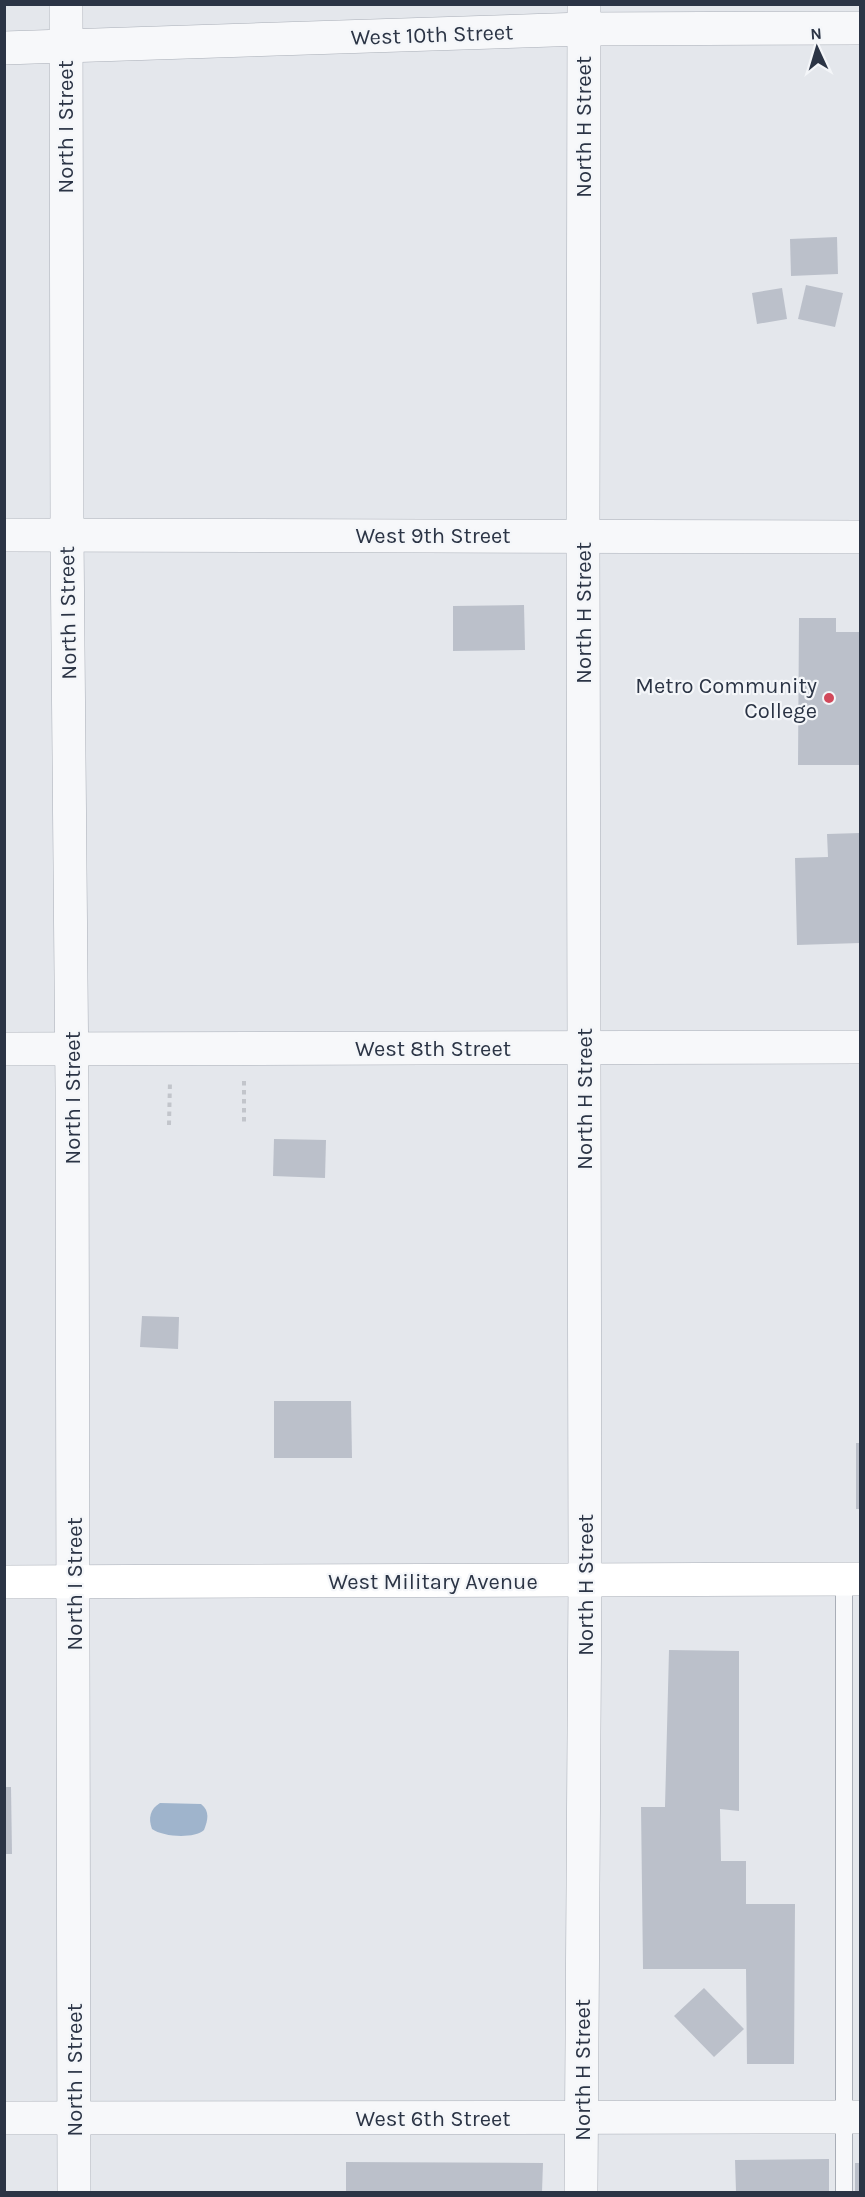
<svg xmlns="http://www.w3.org/2000/svg" width="865" height="2197" font-family="Karla,sans-serif">
<rect width="100%" height="100%" fill="#e4e7ec"/>
<!-- water -->
<path fill="#9fb4cc" d="M 160,1803 L 201,1804 C 210,1811 208,1820 204,1830 C 194,1839 163,1837 152,1829 C 148,1818 150,1809 160,1803 Z"/>
<!-- building -->
<g fill="#bbc0ca">
<polygon points="837,237 838,274 791,276 790,239"/>
<polygon points="806,285 843,293 835,327 798,319"/>
<polygon points="782,288 787,319 757,324 752,293"/>
<polygon points="524,605 525,650 453,651 453,606"/>
<polygon points="799,618 836,618 836,632 860,632 860,765 798,765"/>
<polygon points="860,833 860,943 797,945 795,858 828,857 827,834"/>
<polygon points="274,1139 326,1140 325,1178 273,1176"/>
<polygon points="142,1316 179,1317 178,1349 140,1347"/>
<polygon points="274,1401 351,1401 352,1458 274,1458"/>
<rect x="856" y="1443" width="4" height="66"/>
<polygon points="669,1650 739,1651 739,1811 720,1809 721,1861 746,1861 746,1904 795,1904 794,2064 747,2064 746,1969 643,1969 641,1807 665,1807"/>
<polygon points="4,1787 11,1787 12,1854 4,1854"/>
<polygon points="704,1988 744,2029 714,2057 674,2016"/>
<polygon points="829,2159 829,2192 736,2192 735,2160"/>
<polygon points="346,2162 543,2163 542,2192 346,2192"/>
<rect x="855" y="2163" width="5" height="29"/>
</g>
<g fill="none" stroke-linecap="round" stroke-linejoin="round">
<defs>
<polyline id="lane" points="844,1579 844,2192"/>
<g id="street">
<polyline points="66,4 67,534 72,1088 74,2192"/>
<polyline points="4,48 583,29 860,28"/>
<polyline points="4,535 860,537"/>
<polyline points="4,1049 860,1047"/>
<polyline points="4,2118 860,2117"/>
<polyline points="581,2192 585,1581 583,535 584,4"/>
</g>
<polyline id="secondary" points="4,1582 860,1579"/>
</defs>
<!-- lane casing -->
<use href="#lane" stroke="#a9aeb7" stroke-width="18"/>
<!-- street casing -->
<use href="#street" stroke="#a9aeb7" stroke-width="34"/>
<!-- secondary casing -->
<use href="#secondary" stroke="#a9aeb7" stroke-width="34"/>
<!-- path -->
<g stroke="#c2c5cb" stroke-width="4" stroke-dasharray="4.5 4.5" stroke-linecap="butt">
<polyline points="244,1081 244,1126"/>
<polyline points="169,1125 170,1081"/>
</g>
<!-- lane -->
<use href="#lane" stroke="#f7f8fa" stroke-width="16"/>
<!-- street -->
<use href="#street" stroke="#f7f8fa" stroke-width="33"/>
<!-- secondary -->
<use href="#secondary" stroke="#fff" stroke-width="33"/>
</g>
<!-- markers -->
<circle fill="#d1495b" stroke="#f4f6f9" stroke-width="2" cx="829" cy="698" r="6"/>
<g text-anchor="middle" stroke-width="4.5" stroke-linejoin="round" paint-order="stroke">
<!-- street labels -->
<g font-size="22" fill="#2b3445" stroke="#f4f6f9">
<text transform="translate(432 34) rotate(-2)" y="8">West 10th Street</text>
<text transform="translate(65 127) rotate(-90)" y="8">North I Street</text>
<text transform="translate(583 127) rotate(-90)" y="8">North H Street</text>
<text x="433" y="543">West 9th Street</text>
<text transform="translate(67 613) rotate(-91)" y="8">North I Street</text>
<text transform="translate(583 613) rotate(-90)" y="8">North H Street</text>
<text x="433" y="1056">West 8th Street</text>
<text transform="translate(72 1098) rotate(-90)" y="8">North I Street</text>
<text transform="translate(584 1099) rotate(-90)" y="8">North H Street</text>
<text x="433" y="1589">West Military Avenue</text>
<text transform="translate(74 1584) rotate(-90)" y="8">North I Street</text>
<text transform="translate(585 1585) rotate(-90)" y="8">North H Street</text>
<text transform="translate(74 2070) rotate(-90)" y="8">North I Street</text>
<text transform="translate(582 2070) rotate(-90)" y="8">North H Street</text>
<text x="433" y="2126">West 6th Street</text>
</g>
<!-- poi labels -->
<g font-size="22" fill="#2b3445" stroke="#f4f6f9" text-anchor="end">
<text x="817" y="693">Metro Community<tspan x="817" dy="25">College</tspan></text>
</g>
</g>
<!-- border -->
<rect width="865" height="2197" fill="none" stroke="#2b3445" stroke-width="12"/>
<!-- north arrow -->
<g transform="translate(817 48) rotate(356)" stroke="#f4f6f9" stroke-width="4.5" paint-order="stroke">
<path d="M0-4.5L10 22L0 15L-10 22Z" fill="#2b3445"/>
<text y="-9" font-size="16" font-weight="bold" text-anchor="middle" fill="#2b3445">N</text>
</g>
</svg>
